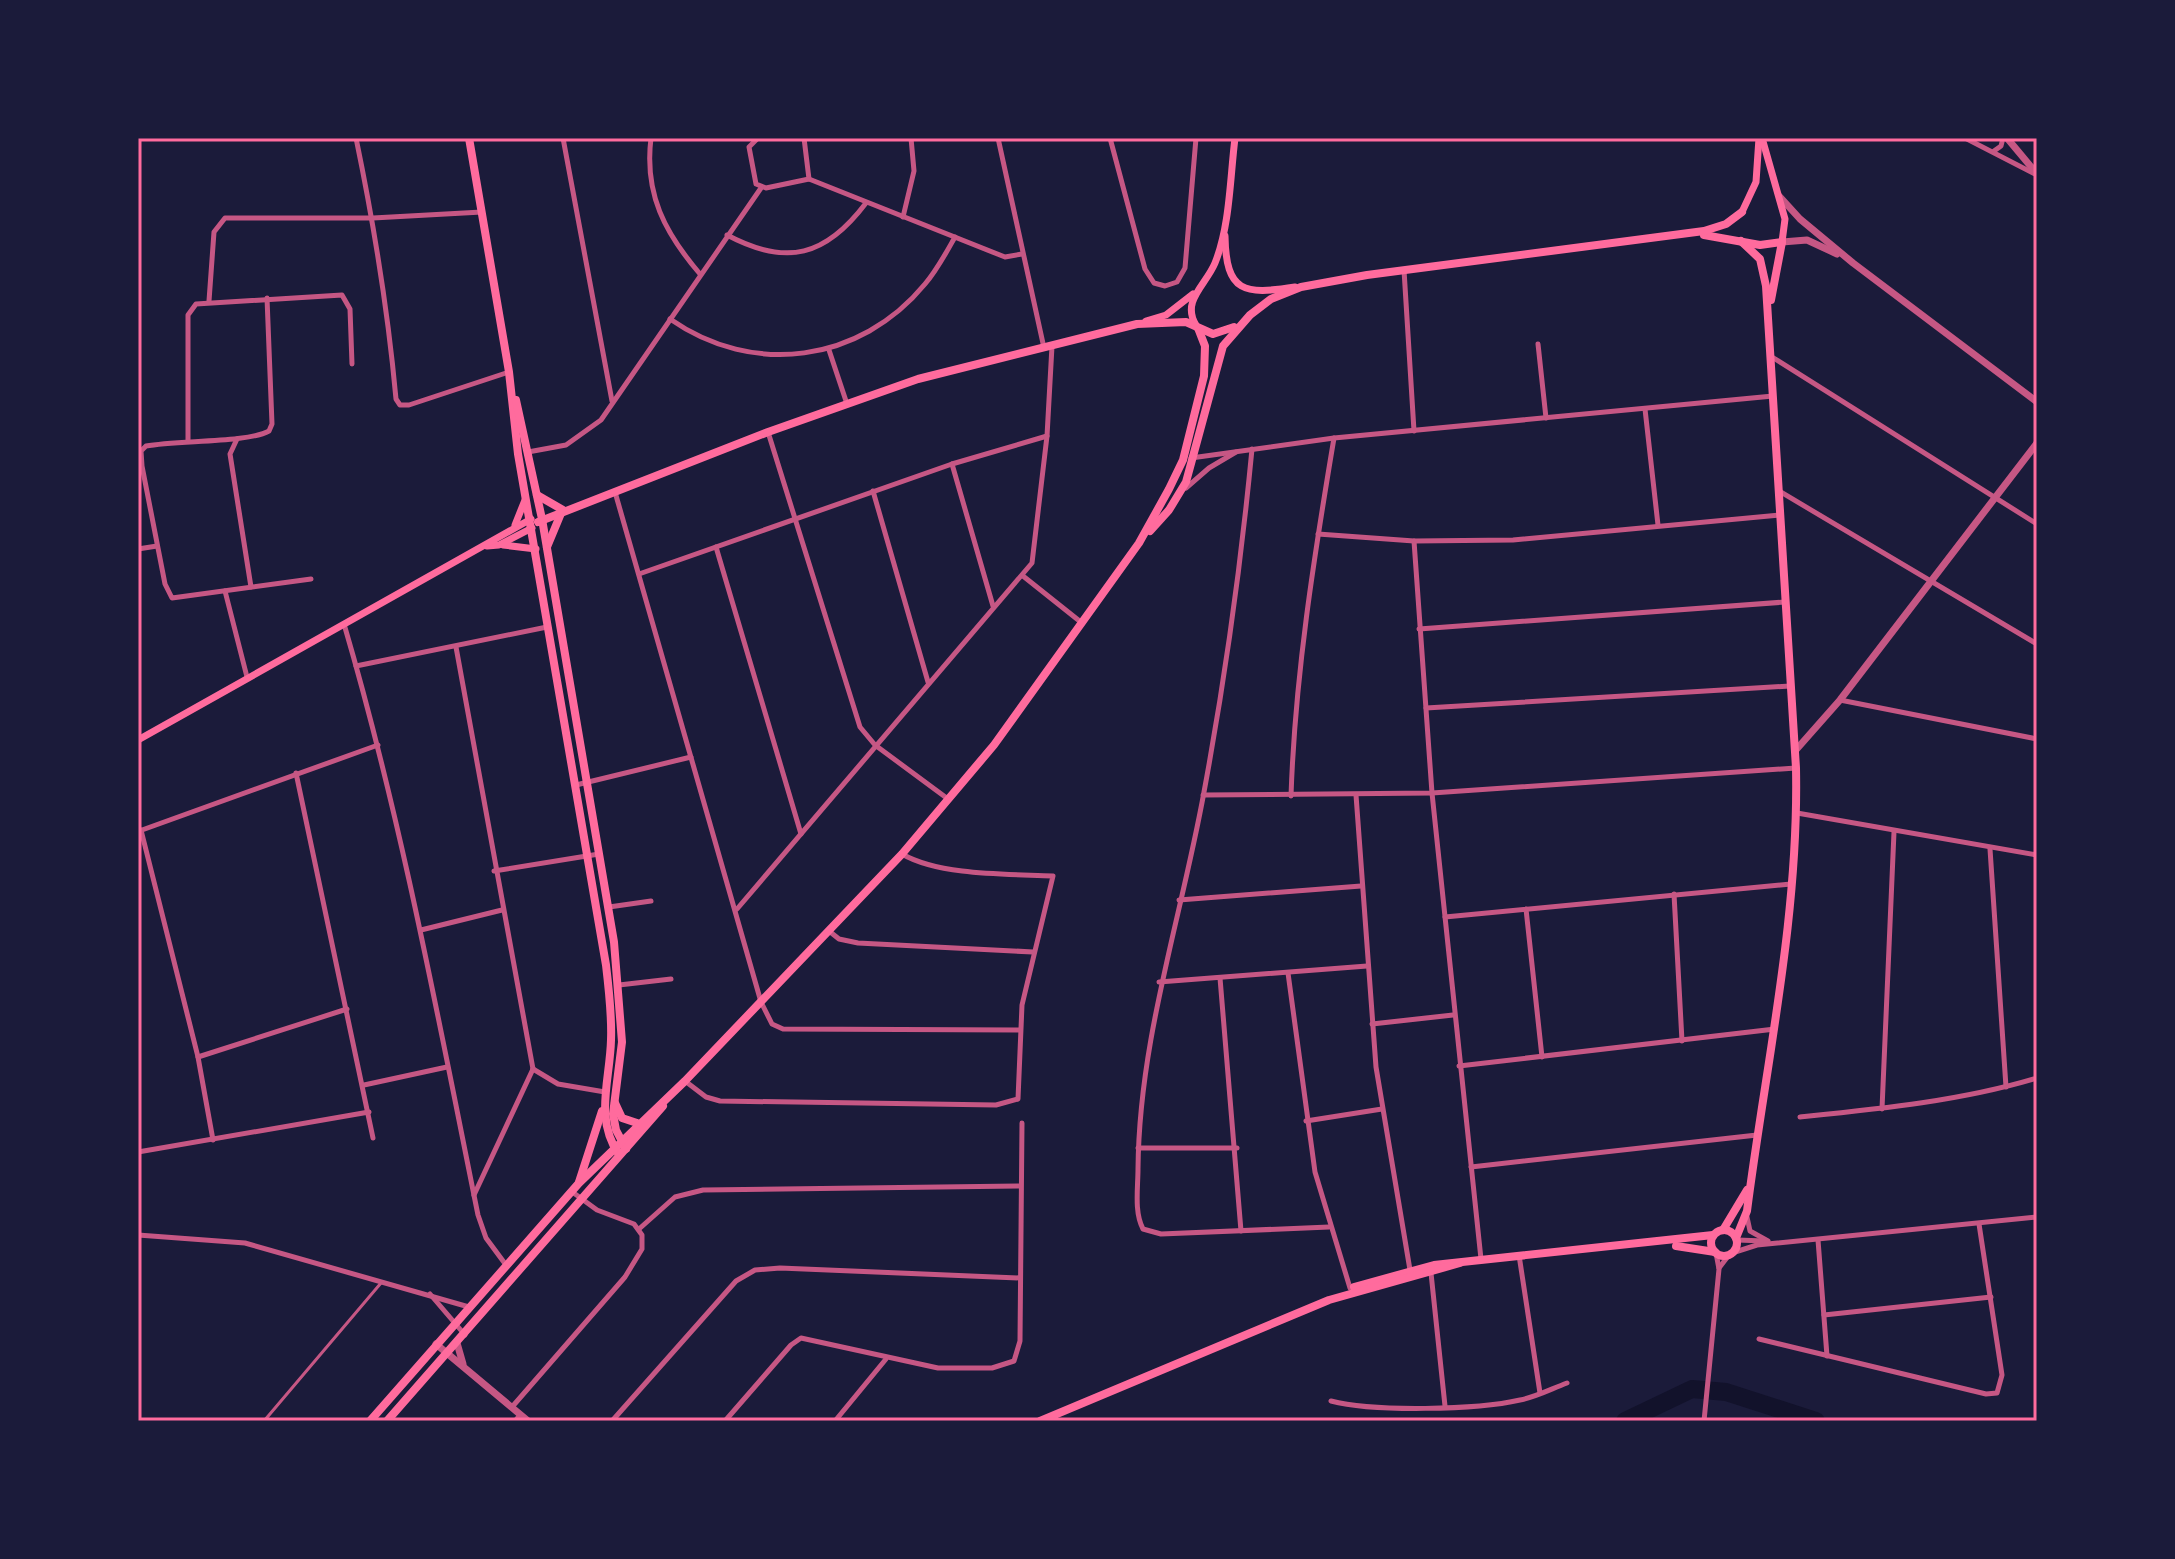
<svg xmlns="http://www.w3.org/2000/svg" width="2175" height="1559" font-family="'Work Sans',sans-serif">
<rect width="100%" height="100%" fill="#1b1b3a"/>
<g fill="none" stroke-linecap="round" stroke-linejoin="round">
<!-- river -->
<polyline stroke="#12122b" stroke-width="18" points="1625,1421 1692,1389 1726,1392 1816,1421"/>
<!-- service -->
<polyline stroke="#c65784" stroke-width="3" points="264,1421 381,1283"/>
<!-- minor -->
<g stroke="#c65784" stroke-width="5">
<polyline points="311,138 361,138"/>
<path d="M 356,138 C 374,225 388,311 396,399 L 400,405 L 409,405 L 509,372"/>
<polyline points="563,138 612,401"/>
<path d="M 651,138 C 644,194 665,233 700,274"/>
<polyline points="758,138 749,147 756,184 766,188 809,179 804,138"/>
<polyline points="998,138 1044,348"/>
<polyline points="1110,138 1145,269 1154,283 1165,286 1177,282 1185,268 1196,138"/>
<polyline points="1965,138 2035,174"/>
<polyline points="1994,151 2001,146 2003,138"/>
<polyline points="809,179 1005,257 1022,254"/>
<polyline points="903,217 914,171 911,138"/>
<path d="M 727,235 C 787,267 826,256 866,203"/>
<polyline points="1404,270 1414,431"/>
<path d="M 267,298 L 272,424 L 269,431 C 247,443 178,440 146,446 L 141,451 L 142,466 L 165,584 L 172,598 L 311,579"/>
<polyline points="209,301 214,232 225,218 373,218 482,212"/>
<path d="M 670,319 C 753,377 860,363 925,284 C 937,270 946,253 955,237"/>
<polyline points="1538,344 1546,418"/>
<polyline points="829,350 847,404"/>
<polyline points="1772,357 2037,524"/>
<polyline points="1645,409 1658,525"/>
<polyline points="768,432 860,727 875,745 948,799"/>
<polyline points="237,439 230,454 251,587"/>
<polyline points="188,440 188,315 196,304 342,295 350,309 352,364"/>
<path d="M 1252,449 C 1241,564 1225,679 1204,792 C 1181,919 1139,1040 1138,1169 C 1138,1188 1134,1212 1143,1229 L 1161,1234 L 1329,1227"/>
<polyline points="528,452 566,445 601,420 761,188"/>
<polyline points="1191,458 1334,438 1773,396"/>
<polyline points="952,464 993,606"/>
<polyline points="1186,488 1209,468 1236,452"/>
<polyline points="873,491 928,682"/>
<polyline points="1779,491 2037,644"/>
<polyline points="615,492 761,1002 772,1024 783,1029 1020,1030"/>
<polyline points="1318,534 1414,541 1513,540 1780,515"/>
<polyline points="1414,541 1432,793 1481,1259"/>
<polyline points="716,547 801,834"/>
<polyline points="138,549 157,546"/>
<polyline points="639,574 952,464 1047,436"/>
<polyline points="1023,576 1082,623"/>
<polyline points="225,591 247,677"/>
<path d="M 344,624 C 401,818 438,1017 478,1215 L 486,1238 L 506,1265"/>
<polyline points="1419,629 1785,602"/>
<polyline points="456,647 533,1069"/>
<polyline points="356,666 547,627"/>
<polyline points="1840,700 2037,739"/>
<polyline points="1426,708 1790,686"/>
<polyline points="296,773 373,1138"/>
<polyline points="576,785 691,757"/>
<polyline points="1203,795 1432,793 1796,768"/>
<polyline points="1356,795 1376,1067 1410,1270"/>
<path d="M 1291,796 C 1295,676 1314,557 1334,438"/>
<polyline points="1797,813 2037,855"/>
<polyline points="141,830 198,1057 213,1140"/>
<polyline points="142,830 378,745"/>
<polyline points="1990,849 2006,1087"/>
<polyline points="494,871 599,854"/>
<polyline points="1674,894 1682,1041"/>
<polyline points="1179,900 1361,886"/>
<polyline points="609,907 651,901"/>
<polyline points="737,909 1032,563 1047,436 1052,346"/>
<polyline points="1526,909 1542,1057"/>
<polyline points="1445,917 1791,884"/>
<polyline points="421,930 502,910"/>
<polyline points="829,931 839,939 858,943 1033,952"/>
<polyline points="1288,973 1315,1172 1350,1288"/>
<polyline points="1220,978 1241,1231"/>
<polyline points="1159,982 1367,966"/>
<polyline points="619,985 671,979"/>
<polyline points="1372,1024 1453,1015"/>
<polyline points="198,1057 347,1009"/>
<polyline points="1459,1066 1775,1029"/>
<polyline points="533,1069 558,1084 605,1092"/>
<path d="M 685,1081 L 706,1097 L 720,1101 L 996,1105 L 1018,1099 L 1022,1005 L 1053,876 C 1009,874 940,876 902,854"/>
<polyline points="364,1085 447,1067"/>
<polyline points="1882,1109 1894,832"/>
<path d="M 1800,1117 C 1879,1109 1961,1101 2037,1078"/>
<polyline points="1306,1121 1382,1109"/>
<polyline points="1138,1148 1237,1148"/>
<polyline points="138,1152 369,1112"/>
<polyline points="1471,1167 1757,1135"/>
<polyline points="474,1195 533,1069"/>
<polyline points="1747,1217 1750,1231 1768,1241"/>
<polyline points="639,1229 675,1197 703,1190 1020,1186"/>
<polyline points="138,1235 245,1243 469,1307"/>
<polyline points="1737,1240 1765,1241"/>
<polyline points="1818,1240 1827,1356"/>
<polyline points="1732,1253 1757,1245 2037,1217"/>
<polyline points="1519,1255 1540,1393"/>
<polyline points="1719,1268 1729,1255"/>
<polyline points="1431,1273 1445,1406"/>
<polyline points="430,1294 465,1335"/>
<polyline points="1824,1315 1991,1297"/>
<polyline points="1759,1339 1986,1394 1997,1393 2002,1375 1979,1224"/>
<path d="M 1331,1401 C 1373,1412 1477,1410 1520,1400 C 1536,1397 1551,1389 1567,1383"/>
<polyline points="512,1407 625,1277 642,1249 642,1235 634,1224 597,1210 571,1191"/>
<polyline points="515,1421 520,1415"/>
<polyline points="612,1421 736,1281 755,1270 780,1268 1020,1278"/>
<polyline points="725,1421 791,1345 801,1338 938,1368 992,1368 1014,1361 1020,1341 1022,1123"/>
<polyline points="835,1421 886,1359"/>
<polyline points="1704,1421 1719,1269 1716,1253"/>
</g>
<!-- tertiary -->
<g stroke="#c65784" stroke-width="7">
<polyline points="2007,138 2037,174"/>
<polyline points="1780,197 1800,219 1853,263 2037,402"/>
<polyline points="1782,242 1807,240 1837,254"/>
<polyline points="1795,751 1840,700 2037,443"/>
<polyline points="457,1343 463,1364"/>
<polyline points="436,1344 528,1421"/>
</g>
<!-- secondary -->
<g stroke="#ff6b9d" stroke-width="7">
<polyline points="1762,138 1785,219 1782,242"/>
<polyline points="1742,212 1756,182 1759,138"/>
<path d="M 1225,236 C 1226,293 1244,295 1295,287"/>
<polyline points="1146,321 1166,315 1193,294"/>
<path d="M 1196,325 C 1181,301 1206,285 1215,263 C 1230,226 1230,178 1235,138"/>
<polyline points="515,525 525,500"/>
<polyline points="503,545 536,549"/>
<polyline points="487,546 499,545 532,528"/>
<polyline points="138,740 531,519"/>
</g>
<!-- primary -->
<g stroke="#ff6b9d" stroke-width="8">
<path d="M 469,138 L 509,372 L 518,454 L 606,965 C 609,990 612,1015 611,1040 C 610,1081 594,1118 619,1155"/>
<polyline points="1704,235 1760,245 1782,242"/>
<polyline points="1771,300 1782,242"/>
<polyline points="516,400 542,519 614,942 622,1042 613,1114 616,1130 626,1149"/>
<polyline points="537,495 563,510"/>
<polyline points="538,522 768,432 918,379 1137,324 1186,322 1213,334 1234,327"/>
<polyline points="1150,531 1169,510 1186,482 1223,346 1250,315 1271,299 1301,287 1367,275 1704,231 1726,224 1742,212"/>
<polyline points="547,547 562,511"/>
<polyline points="615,1103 622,1118 637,1123"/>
<polyline points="579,1182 602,1111"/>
<circle cx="1724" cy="1243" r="13"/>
<polyline points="1723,1230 1747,1190"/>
<path d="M 1736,1238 L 1747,1211 C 1766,1063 1799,917 1796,768 L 1766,286 L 1760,259 L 1741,241"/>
<polyline points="1676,1246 1715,1252"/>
<polyline points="1354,1287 1434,1265 1713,1235"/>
<polyline points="370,1421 579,1183 685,1081 902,854 994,745 1139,543 1169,489 1183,460 1204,376 1205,346 1198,328"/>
<polyline points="387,1421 663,1106"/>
<polyline points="1040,1421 1329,1300 1460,1263"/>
</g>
</g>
<!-- border -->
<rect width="2175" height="1559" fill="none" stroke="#1b1b3a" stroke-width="280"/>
<rect x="140" y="140" width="1895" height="1279" fill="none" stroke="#ff6b9d" stroke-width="3"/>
</svg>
